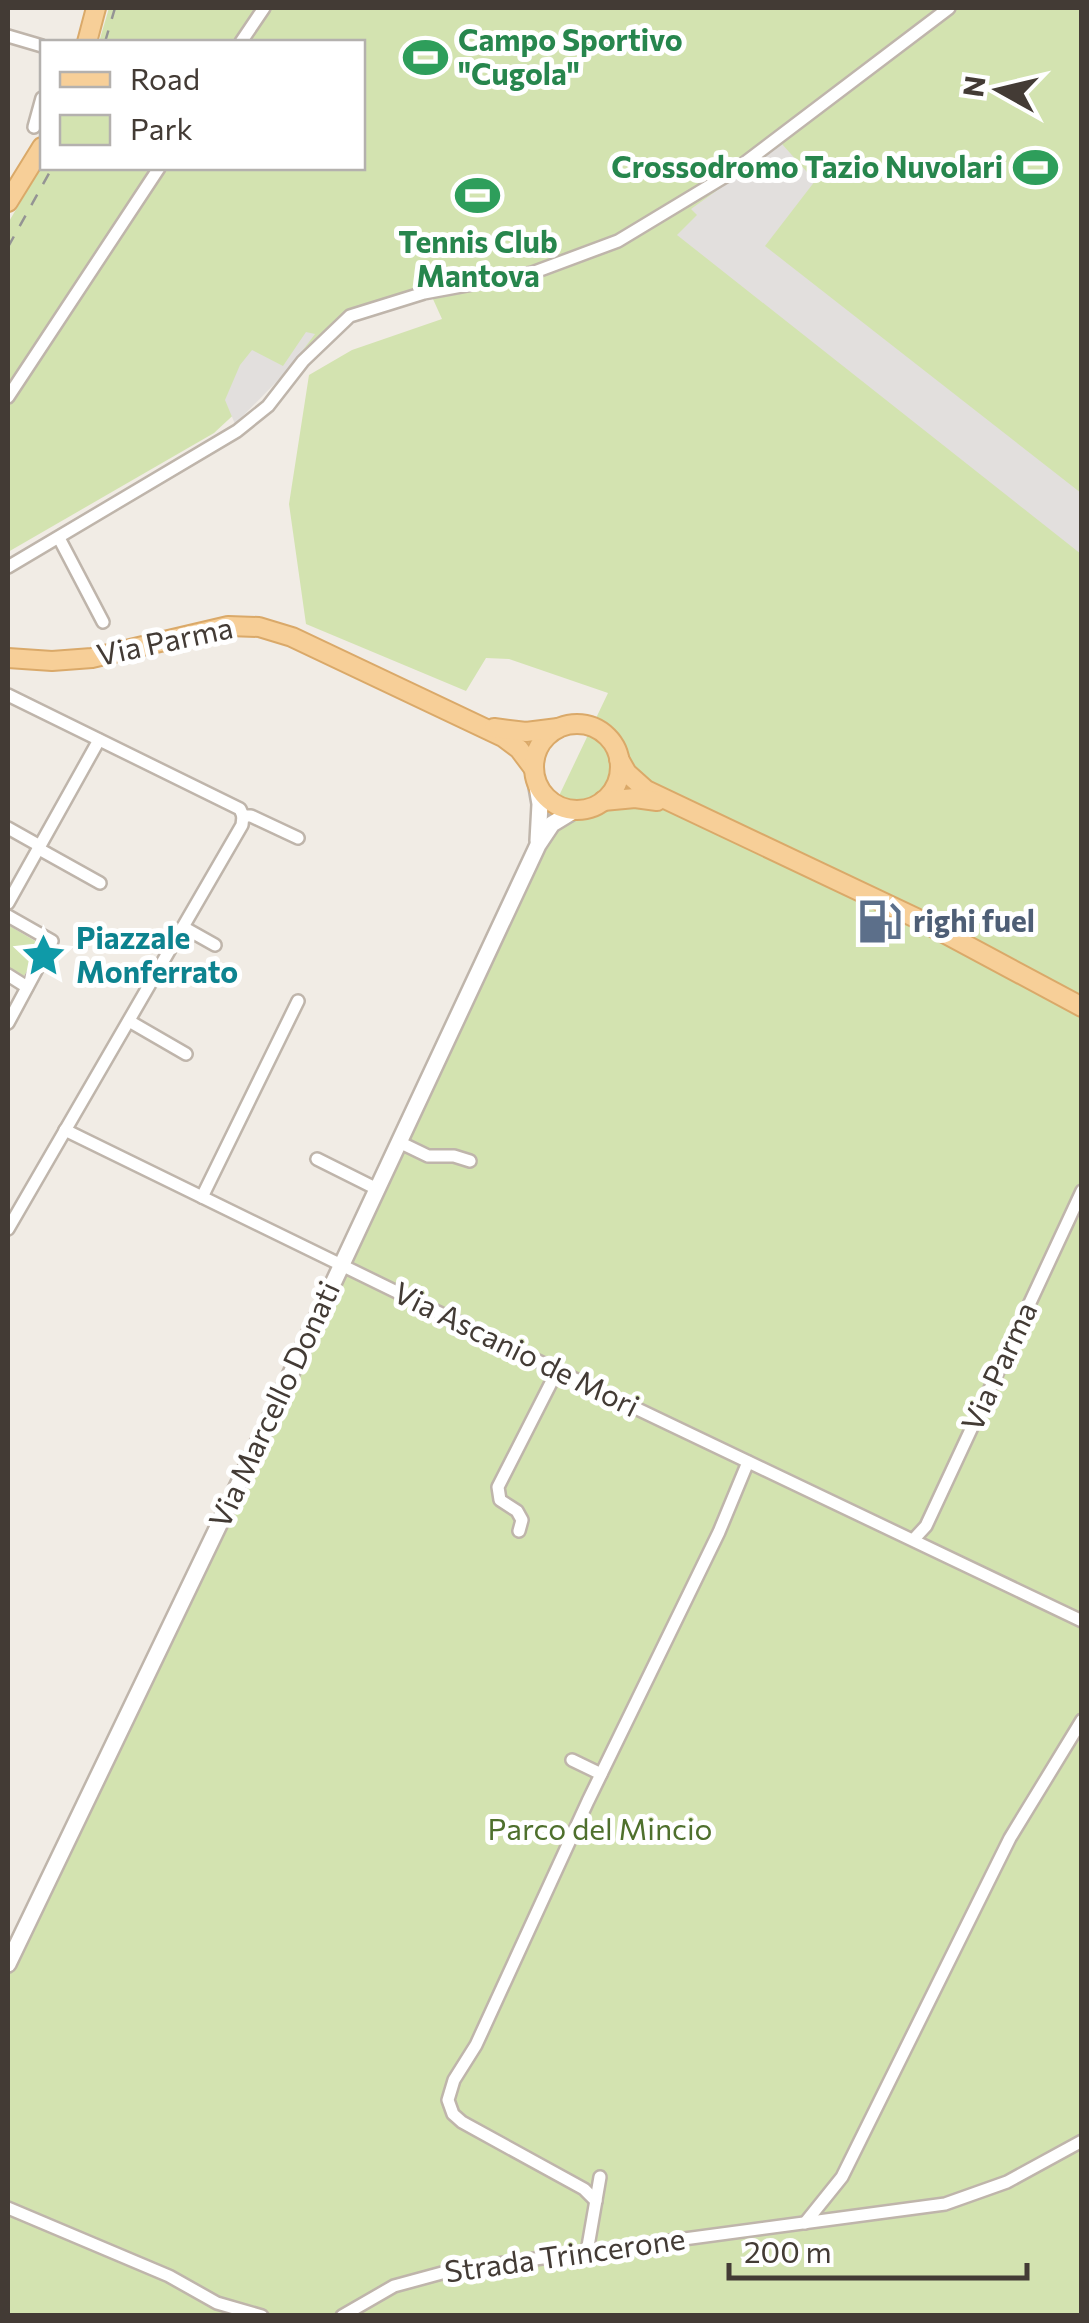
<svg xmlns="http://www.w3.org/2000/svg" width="1089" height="2323" font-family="Commissioner,sans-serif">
<rect width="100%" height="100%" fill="#f1ece5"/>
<!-- green -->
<g fill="#d3e3b0">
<polygon points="109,8 1081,8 1081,2315 8,2315 8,1952 608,693 509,659 486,658 466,691 306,624 289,504 309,375 352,350 442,319 428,288 344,312 214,433 8,552 8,223 42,166 362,168 362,42 99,42"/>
<polygon points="8,925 42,945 24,976 8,967"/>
</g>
<!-- parking -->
<g fill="#e2dfdd">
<polygon points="782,144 815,181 765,246 1081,493 1081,554 677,235 697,215 691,209"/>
<polygon points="306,332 315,334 288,370 235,424 225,400 240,365 252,350 283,366"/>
</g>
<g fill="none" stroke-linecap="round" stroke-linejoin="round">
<defs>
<g id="minor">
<polyline points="8,36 42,46"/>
<polyline points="241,42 264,8"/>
<polyline points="34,127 42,98"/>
<polyline points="8,397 159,168"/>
<polyline points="59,538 103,622"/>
<polyline points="8,567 237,431 268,406 303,361 350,316 424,293 532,273 618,241 734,171 949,8"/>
<polyline points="8,695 240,809 243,816"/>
<polyline points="243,816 251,816 298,838"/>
<polyline points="8,828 40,846"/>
<polyline points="39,849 100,883"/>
<polyline points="8,903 99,740"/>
<polyline points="8,916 52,941 8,1023"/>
<polyline points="183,927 215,945"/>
<polyline points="8,975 27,987"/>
<polyline points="129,1021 186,1054"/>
<polyline points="65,1130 583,1383 1082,1621"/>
<polyline points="399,1142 428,1156 454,1156 470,1161"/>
<polyline points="317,1159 377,1189"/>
<polyline points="202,1197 298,1001"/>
<polyline points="8,1229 242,825 243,816"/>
<polyline points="519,1531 522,1520 517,1511 500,1500 498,1487 557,1371"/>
<polyline points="914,1539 926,1526 1082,1191"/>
<polyline points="572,1760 601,1774"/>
<polyline points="596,2201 584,2189 462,2122 453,2114 448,2100 454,2080 476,2045 588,1801 719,1532 748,1462"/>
<polyline points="8,2208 169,2276 217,2303 262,2316"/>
<polyline points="805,2223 842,2177 1010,1838 1082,1720"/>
<polyline points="587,2252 600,2177"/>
<polyline points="342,2316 394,2286 453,2270 945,2204 1007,2182 1082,2141"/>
</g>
<g id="tertiary">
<polyline points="536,781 540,804 538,841"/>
<polyline points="8,1964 265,1429 538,845 552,824 575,810"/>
</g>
<g id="primary">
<polyline points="87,42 96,8"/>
<polyline points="8,202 42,147"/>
<polyline points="8,658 52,661 92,658 228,626 259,627 292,637 503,737 519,749 534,769"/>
<circle cx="577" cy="767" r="43"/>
<polyline points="494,728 526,732 558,728"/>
<polyline points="619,759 627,773 646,790 916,918 1082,1007"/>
<polyline points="603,801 635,798 657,801"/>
</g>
</defs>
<!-- minor casing -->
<use href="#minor" stroke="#bfb5ab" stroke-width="16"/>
<!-- tertiary casing -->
<use href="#tertiary" stroke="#bfb5ab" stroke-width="20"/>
<!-- primary casing -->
<use href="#primary" stroke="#daa969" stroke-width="22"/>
<!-- minor -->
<use href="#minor" stroke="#fff" stroke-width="11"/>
<!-- tertiary -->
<use href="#tertiary" stroke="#fff" stroke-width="15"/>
<!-- primary -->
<use href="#primary" stroke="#f7cf98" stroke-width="18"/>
<!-- rail -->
<g stroke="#949494" stroke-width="2.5" stroke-dasharray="12 12" stroke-linecap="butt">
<polyline points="105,42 115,8"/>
<polyline points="8,247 52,168"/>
</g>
</g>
<!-- icons -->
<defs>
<symbol id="stadium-bare" viewBox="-9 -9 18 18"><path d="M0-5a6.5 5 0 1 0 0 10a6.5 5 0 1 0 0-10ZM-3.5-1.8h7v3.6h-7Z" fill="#2e9e5b" stroke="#fff" stroke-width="2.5" paint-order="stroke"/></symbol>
<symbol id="fuel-bare" viewBox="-9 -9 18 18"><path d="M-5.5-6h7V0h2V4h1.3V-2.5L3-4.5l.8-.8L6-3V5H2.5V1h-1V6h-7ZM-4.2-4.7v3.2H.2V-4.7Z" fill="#5c6f8a" stroke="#fff" stroke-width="2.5" paint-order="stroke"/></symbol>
<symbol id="sight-bare" viewBox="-9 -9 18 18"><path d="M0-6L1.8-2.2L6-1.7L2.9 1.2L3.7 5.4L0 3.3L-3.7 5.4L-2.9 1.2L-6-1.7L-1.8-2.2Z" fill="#0f9aa8" stroke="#fff" stroke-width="2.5" paint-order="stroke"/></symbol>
</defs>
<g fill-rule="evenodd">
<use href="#stadium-bare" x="394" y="26" width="63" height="63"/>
<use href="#stadium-bare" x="1004" y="136" width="63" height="63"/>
<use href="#stadium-bare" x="446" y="164" width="63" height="63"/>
<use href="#fuel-bare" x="848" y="890" width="63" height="63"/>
<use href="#sight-bare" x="12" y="924" width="63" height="63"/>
</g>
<g text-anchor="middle" stroke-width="10" stroke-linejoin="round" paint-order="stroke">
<!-- leisure labels -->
<g font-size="30" font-weight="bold" fill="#27864d" stroke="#fff" text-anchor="start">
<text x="458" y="51">Campo Sportivo<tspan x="458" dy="34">"Cugola"</tspan></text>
<text x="1003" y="178" text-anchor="end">Crossodromo Tazio Nuvolari</text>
<text x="478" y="253" text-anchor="middle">Tennis Club<tspan x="478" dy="34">Mantova</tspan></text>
</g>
<!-- street labels -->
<g font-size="30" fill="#433b35" stroke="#fff">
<text transform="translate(165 642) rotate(-12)" y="10">Via Parma</text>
<text transform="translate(516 1350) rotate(26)" y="10">Via Ascanio de Mori</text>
<text transform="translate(1000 1367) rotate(-65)" y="10">Via Parma</text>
<text transform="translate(275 1405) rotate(-65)" y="10">Via Marcello Donati</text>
<text transform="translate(565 2256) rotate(-8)" y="10">Strada Trincerone</text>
</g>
<!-- service labels -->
<g font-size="30" font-weight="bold" fill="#4e5e75" stroke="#fff" text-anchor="start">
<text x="913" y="932">righi fuel</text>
</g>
<!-- culture labels -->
<g font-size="30" font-weight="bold" fill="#0d838f" stroke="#fff" text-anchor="start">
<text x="76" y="949">Piazzale<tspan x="76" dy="34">Monferrato</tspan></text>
</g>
<!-- park labels -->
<g font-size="30" fill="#4f702d" stroke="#fff">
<text x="600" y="1840">Parco del Mincio</text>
</g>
</g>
<!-- border -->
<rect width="1089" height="2323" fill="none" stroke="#433b35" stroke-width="20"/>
<!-- legend -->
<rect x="40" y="40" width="325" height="130" fill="#ffffff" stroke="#b4b1ae" stroke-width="2.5"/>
<rect x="60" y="72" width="50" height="15" fill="#f7cf98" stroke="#b4b1ae" stroke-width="2.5"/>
<text x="130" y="90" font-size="30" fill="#433b35">Road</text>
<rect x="60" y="115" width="50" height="30" fill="#d3e3b0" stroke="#b4b1ae" stroke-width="2.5"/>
<text x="130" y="140" font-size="30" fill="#433b35">Park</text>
<!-- north arrow -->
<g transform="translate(999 90) rotate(278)" stroke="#ffffff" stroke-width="8" paint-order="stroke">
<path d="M0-8L18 38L0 25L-18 38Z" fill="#433b35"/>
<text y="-15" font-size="28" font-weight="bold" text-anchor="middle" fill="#433b35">N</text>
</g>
<!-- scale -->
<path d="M729 2263v15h298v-15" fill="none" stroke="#433b35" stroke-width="5"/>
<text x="744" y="2263" font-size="30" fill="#433b35" stroke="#ffffff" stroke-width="8" paint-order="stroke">200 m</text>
</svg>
